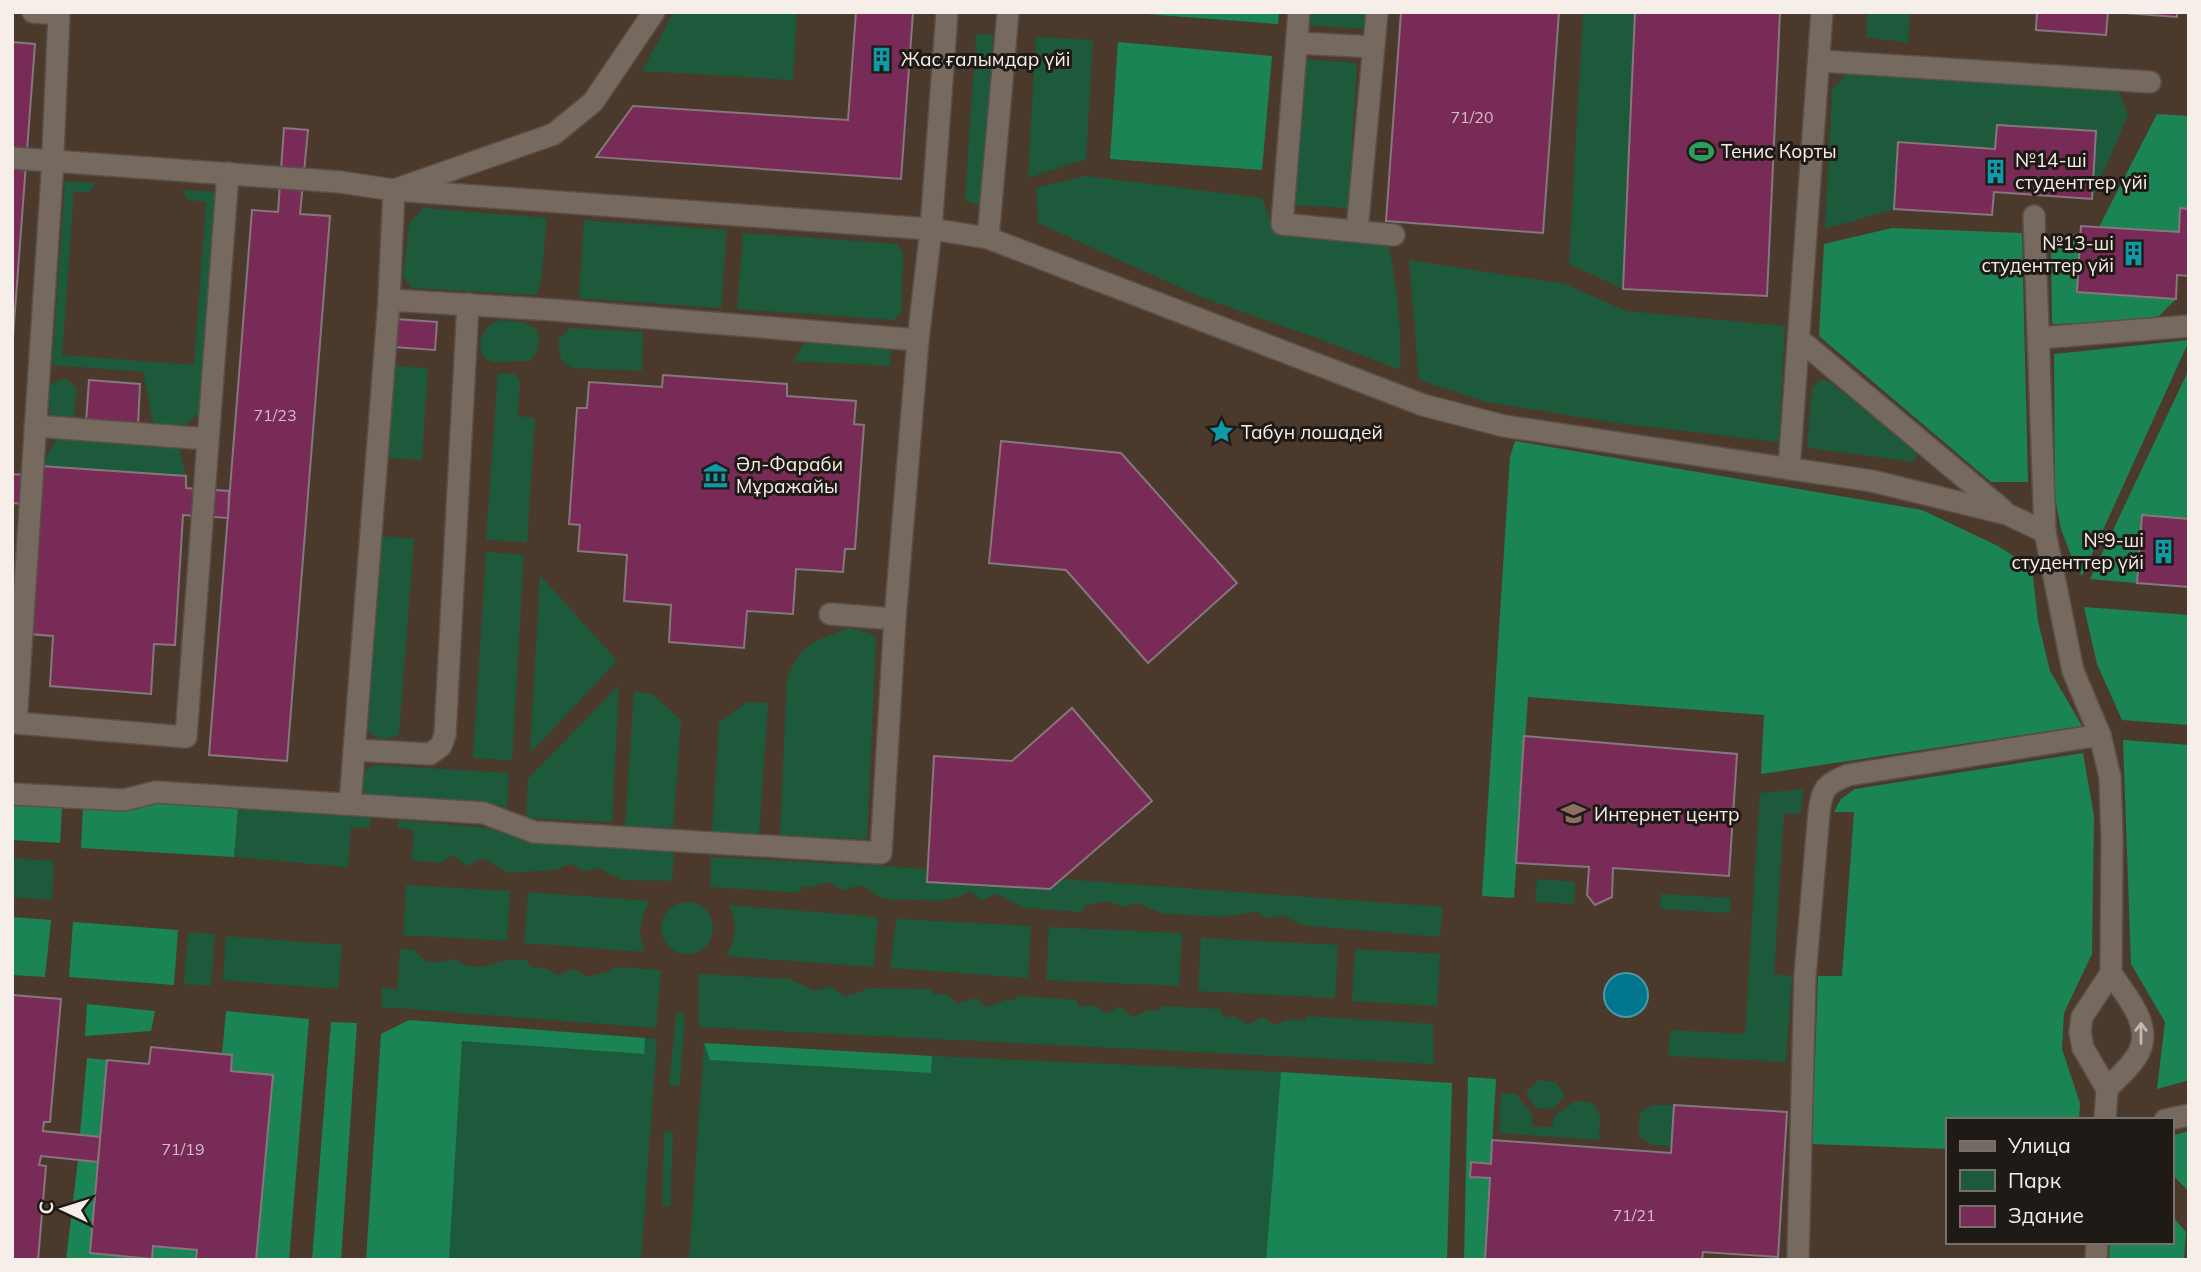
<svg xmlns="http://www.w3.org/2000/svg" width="2201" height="1272" font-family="Mulish,sans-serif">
<rect width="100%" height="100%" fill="#3d3129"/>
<!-- built -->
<path fill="#4b3a2c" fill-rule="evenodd" d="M 12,12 L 2189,12 L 2189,1260 L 12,1260 ZM 1947,1120 L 2171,1120 L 2171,1242 L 1947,1242 Z"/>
<!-- green -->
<g fill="#1d593b">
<polygon points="674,12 797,12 793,80 642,71"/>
<polygon points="1309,12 1367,12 1365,29 1308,25"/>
<polygon points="1583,12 1635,12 1623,289 1569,264"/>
<polygon points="1867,12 1910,12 1908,43 1866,37"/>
<polygon points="976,34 993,34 985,208 965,200"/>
<polygon points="1036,37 1093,40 1086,159 1028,178"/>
<polygon points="1304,59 1357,63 1348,208 1295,205"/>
<polygon points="1861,74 2026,83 2119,91 2128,115 2092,199 2096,131 1997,125 1995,149 1898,142 1894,209 1825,229 1832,89 1846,75"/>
<path d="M 1085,176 L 1262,198 L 1274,230 L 1388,240 C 1396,283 1402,327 1400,370 L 1325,341 L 1201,297 L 1038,223 L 1036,188 Z"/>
<polygon points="65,181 96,183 89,192 74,192 62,355 194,365 206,202 188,200 182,190 216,192 202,411 182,428 154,426 143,372 52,365"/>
<polygon points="423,208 547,218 541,280 536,295 412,288 403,276 409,224"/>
<polygon points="584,220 727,230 721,308 579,298"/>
<polygon points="743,233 897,244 903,253 901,313 895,320 737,309"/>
<polygon points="1409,260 1565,284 1626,311 1785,326 1779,442 1617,423 1486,402 1419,380"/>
<path d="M 500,320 L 522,322 L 538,330 C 540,343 539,352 529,361 L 493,362 C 471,355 480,326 500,320 Z"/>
<polygon points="570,328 643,332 642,371 572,368 561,360 558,339"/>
<polygon points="804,343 891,347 890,366 794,361"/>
<polygon points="393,366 428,368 422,460 387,458"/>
<polygon points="498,373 514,374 520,380 518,416 535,418 527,542 486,540"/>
<polygon points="66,378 77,389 74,418 51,416 47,392 50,384"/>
<polygon points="1820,380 1829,381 1917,453 1915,462 1807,448 1812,389"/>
<polygon points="57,439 179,448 186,476 41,466"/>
<polygon points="382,536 414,539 399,735 382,740 368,732"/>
<polygon points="486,552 524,555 512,760 473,758"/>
<polygon points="540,575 617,661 530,753"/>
<path d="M 848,628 L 870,633 L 876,639 L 867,839 L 780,836 L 787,679 C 801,642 814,642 848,628 Z"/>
<polygon points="619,685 612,822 526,818 528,779"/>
<polygon points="634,692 652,694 681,720 673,828 625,826"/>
<polygon points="747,702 768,703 759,835 712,831 719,723"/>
<polygon points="375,765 509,773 507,807 490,803 370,795 364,792 362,779 365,770"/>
<polygon points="1803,789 1801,813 1784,814 1774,974 1792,976 1786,1062 1668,1056 1670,1030 1745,1034 1760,793"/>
<polygon points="238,809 371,817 369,828 351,827 348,867 234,857"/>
<polygon points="398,820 497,829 526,842 674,852 672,881 622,880 599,868 585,872 571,864 554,870 508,873 483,858 467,866 452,855 440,863 411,860 414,830 398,828"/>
<polygon points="711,857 885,866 1443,907 1440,937 1300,925 1284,915 1267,918 1257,912 1219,917 1161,913 1137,903 1124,907 1108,901 1084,906 1083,912 1025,908 997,894 981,900 970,891 958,897 940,901 884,899 860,885 843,890 828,882 812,887 802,886 800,893 710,887"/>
<polygon points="12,858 54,861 52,900 12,897"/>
<polygon points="1537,879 1575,882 1574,904 1535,902"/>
<polygon points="406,885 510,891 507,941 403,935"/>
<path d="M 528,892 L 649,901 C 640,922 637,931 645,952 L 524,943 Z"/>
<polygon points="1661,894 1731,898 1730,913 1660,909"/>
<circle cx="687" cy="928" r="26"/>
<path d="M 728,905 L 878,917 L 874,967 L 726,956 C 736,939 738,921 728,905 Z"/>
<polygon points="896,919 1031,926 1028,978 890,968"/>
<polygon points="1049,927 1182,933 1179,986 1046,980"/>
<polygon points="188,932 215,934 211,986 184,984"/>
<polygon points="226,936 342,945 338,989 223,980"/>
<polygon points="1201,938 1338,945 1335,998 1198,991"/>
<path d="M 400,949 L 415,950 C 424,966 439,963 454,959 C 473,971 483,967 503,961 C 510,959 519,960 526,960 L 531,967 L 544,968 L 558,975 L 574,969 L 587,977 L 611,971 L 615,967 L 661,970 L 656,1028 L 381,1007 L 382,988 L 397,989 Z"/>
<polygon points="1355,949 1440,954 1437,1006 1352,1001"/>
<polygon points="699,974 790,979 815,991 831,986 845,997 870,988 931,989 935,995 947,994 957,1004 976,998 986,1007 1006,1000 1016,1000 1018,996 1076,1000 1079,1007 1094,1005 1106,1013 1120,1007 1133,1017 1147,1010 1160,1011 1163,1006 1220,1009 1223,1017 1234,1016 1248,1024 1263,1017 1274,1025 1290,1019 1305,1021 1306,1016 1433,1024 1434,1064 699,1027"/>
<polygon points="676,1013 685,1013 680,1085 669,1085"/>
<polygon points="645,1038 657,1039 641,1260 449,1260 462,1041 643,1054"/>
<polygon points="704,1043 710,1060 931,1073 932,1056 1281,1072 1266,1260 689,1260"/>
<polygon points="1538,1080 1556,1082 1565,1096 1553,1109 1536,1108 1526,1093"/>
<polygon points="1501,1093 1516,1094 1532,1114 1532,1126 1552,1127 1554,1116 1576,1101 1591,1102 1600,1115 1599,1140 1499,1133"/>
<polygon points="1653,1105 1674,1105 1672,1146 1653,1145 1638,1136 1640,1112"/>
<polygon points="664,1131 673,1132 670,1206 662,1206"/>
</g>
<!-- forest -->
<g fill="#1a8455">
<polygon points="1119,12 1279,12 1278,24"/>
<polygon points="1118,42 1272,56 1262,170 1110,159"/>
<polygon points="2157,114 2189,116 2189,209 2180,209 2179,232 2099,227"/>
<polygon points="1892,228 2022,233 2028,482 1991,482 1819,336 1824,244"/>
<polygon points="2081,232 2077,292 2176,299 2155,320 2052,324 2051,241"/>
<polygon points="2189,340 2189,341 2082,576 2072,558 2061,529 2055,498 2054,354"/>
<polygon points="2189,369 2189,519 2142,515 2137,583 2090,579"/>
<polygon points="1515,441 1922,510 1998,546 2032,568 2038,621 2050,671 2082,726 1761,774 1764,715 1528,697 1514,898 1482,896 1510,457"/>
<polygon points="2084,607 2189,615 2189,725 2122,720 2097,664"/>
<polygon points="2123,740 2189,745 2189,1080 2157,1089 2165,1022 2131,964"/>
<polygon points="2083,753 2094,816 2092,954 2064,1013 2062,1049 2080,1103 2079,1120 1947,1120 1947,1149 1812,1144 1818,976 1842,976 1854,812 1834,812 1841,799 1855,789"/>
<polygon points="12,803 62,806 60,843 12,840"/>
<polygon points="152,803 238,809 234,857 81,848 83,808 130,810"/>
<polygon points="12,917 51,920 45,977 12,975"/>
<polygon points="73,922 178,930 174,985 69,977"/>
<polygon points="87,1004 155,1011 151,1031 85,1036"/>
<polygon points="226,1011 309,1019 289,1260 256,1260 231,1071 232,1055 222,1054"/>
<polygon points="409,1020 645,1038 644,1054 462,1041 449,1260 366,1260 381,1034"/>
<polygon points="331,1022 357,1023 341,1260 312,1260"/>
<polygon points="704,1043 932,1056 931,1073 710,1060"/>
<polygon points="87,1058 107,1060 101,1137 80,1134"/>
<polygon points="1281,1072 1452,1083 1447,1260 1266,1260"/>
<polygon points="1468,1077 1496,1079 1491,1164 1471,1163 1471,1177 1490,1178 1485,1260 1464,1260"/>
<polygon points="2189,1131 2189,1192 2171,1173 2171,1136"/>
<polygon points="78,1160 98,1162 152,1258 153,1246 197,1250 196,1260 66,1260"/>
<polygon points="2171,1215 2186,1232 2184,1260 2109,1260 2110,1242 2171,1242"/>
</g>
<!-- water -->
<circle fill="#00758d" stroke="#4a99a8" stroke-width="2" cx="1626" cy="995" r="22"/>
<!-- building -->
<g fill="#782b56" stroke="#86767e" stroke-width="2">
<polygon points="856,12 913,12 901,179 596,157 633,106 848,120"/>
<polygon points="1401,12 1559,12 1543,233 1386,221"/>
<polygon points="1635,12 1780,12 1767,296 1623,289"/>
<polygon points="2037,12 2108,12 2106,35 2036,30"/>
<polygon points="2111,12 2177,12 2177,17"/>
<polygon points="12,42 35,44 12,350"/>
<polygon points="1997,125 2096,131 2092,199 1994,192 1992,215 1894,209 1898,142 1995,149"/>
<polygon points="284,128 308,130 300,214 330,216 287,761 209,755 252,210 278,212"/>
<polygon points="2180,208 2189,209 2189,276 2177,275 2176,299 2077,292 2081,226 2179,232"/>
<polygon points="396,319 437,322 435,350 394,347"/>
<polygon points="663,375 787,384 787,396 856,401 854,424 864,425 855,549 845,549 843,572 796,569 793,614 747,611 744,648 669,642 671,605 624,601 627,555 578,551 580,525 569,524 577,408 587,408 589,382 662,387"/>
<polygon points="89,380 140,384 138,426 86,422"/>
<polygon points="1001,441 1121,453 1237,583 1148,663 1066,570 989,563"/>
<polygon points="41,466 186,476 186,488 229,491 228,518 183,515 175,645 154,644 151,694 50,686 53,636 29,634 38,505 12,503 12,474 40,476"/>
<polygon points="2142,515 2189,519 2189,587 2137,583"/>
<polygon points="1072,708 1152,801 1050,889 927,882 934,756 1012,761"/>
<polygon points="1524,736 1737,754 1729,876 1613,868 1612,897 1595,905 1587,895 1589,867 1516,863"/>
<polygon points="12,995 61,999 50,1122 44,1122 43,1131 101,1137 98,1162 41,1156 39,1165 46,1166 38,1260 12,1260"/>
<polygon points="151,1047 232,1055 231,1071 273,1075 256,1260 196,1260 197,1250 153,1246 152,1259 90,1253 107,1060 149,1064"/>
<polygon points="1674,1105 1787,1112 1778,1257 1703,1252 1702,1260 1485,1260 1490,1178 1470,1177 1471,1162 1491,1164 1492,1140 1671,1153"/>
</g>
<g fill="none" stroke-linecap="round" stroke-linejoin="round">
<defs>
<g id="minor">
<polyline points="33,12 59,14 52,175 16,723 186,737 228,173"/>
<polyline points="1299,12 1282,224 1394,235"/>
<polyline points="1297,43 1374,47"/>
<polyline points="1820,61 2150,82"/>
<polyline points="12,158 340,182 394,190 931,229 988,238 1423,405 1504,426 1872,481 2007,514 2045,532 2073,671 2100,735 2110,777 2112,839 2111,973 2082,1017 2080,1032 2083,1048 2107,1089 2105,1120"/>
<polyline points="2034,216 2045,532"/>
<polyline points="1357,231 1377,12"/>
<polyline points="988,238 1008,12"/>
<polyline points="2039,338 2189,326"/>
<polyline points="918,340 931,229 947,12"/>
<polyline points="1800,340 2003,510"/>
<polyline points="35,426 208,439"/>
<polyline points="1789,469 1822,12"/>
<polyline points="830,614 895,619"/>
<polyline points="354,750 430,754 441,746 445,735 468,304"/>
<polyline points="12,794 124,800 156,792 484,813 534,832 881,853 895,619 918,340 554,310 389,300"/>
<polyline points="350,804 389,300 394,190 554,134 593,102 654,12"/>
<path d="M 2107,1089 C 2117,1078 2133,1065 2139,1052 C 2153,1024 2125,995 2111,973"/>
<polyline points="2165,1120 2189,1115"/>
<path d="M 1798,1260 L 1805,976 L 1819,812 C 1822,788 1826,784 1848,775 L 2100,735"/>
<polyline points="2096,1260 2097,1242"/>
</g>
</defs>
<!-- minor casing -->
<use href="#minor" stroke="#5b5049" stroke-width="24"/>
<!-- minor -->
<use href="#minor" stroke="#76695f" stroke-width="21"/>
</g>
<!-- one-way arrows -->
<defs><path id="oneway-shaft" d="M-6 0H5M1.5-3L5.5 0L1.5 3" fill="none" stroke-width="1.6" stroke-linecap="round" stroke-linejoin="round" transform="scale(1.75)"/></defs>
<use stroke="#c3b9b1" href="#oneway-shaft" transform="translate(2141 1033) rotate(-90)"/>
<!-- icons -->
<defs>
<symbol id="building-bare" viewBox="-9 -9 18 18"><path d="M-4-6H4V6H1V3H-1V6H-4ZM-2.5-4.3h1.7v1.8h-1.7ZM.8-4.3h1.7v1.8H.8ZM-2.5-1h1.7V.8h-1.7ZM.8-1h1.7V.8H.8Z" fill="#0f9aa8" stroke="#201a16" stroke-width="2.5" paint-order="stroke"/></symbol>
<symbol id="stadium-bare" viewBox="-9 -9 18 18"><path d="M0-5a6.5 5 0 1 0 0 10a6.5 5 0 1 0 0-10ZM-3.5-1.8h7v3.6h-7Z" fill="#2e9e5b" stroke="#201a16" stroke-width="2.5" paint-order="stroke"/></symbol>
<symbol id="sight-bare" viewBox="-9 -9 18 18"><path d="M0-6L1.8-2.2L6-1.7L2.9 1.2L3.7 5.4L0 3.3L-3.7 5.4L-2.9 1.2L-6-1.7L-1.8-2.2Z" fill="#0f9aa8" stroke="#201a16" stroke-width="2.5" paint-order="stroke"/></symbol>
<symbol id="museum-bare" viewBox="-9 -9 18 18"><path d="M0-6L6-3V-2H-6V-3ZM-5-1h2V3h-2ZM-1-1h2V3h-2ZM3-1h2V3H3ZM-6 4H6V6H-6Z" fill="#0f9aa8" stroke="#201a16" stroke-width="2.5" paint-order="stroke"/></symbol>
<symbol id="university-bare" viewBox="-9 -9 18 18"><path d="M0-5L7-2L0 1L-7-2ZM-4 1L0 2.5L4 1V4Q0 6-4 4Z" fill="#8d6e63" stroke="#201a16" stroke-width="2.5" paint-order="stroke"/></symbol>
</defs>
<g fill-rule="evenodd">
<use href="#building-bare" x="864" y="42" width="35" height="35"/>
<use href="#stadium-bare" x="1684" y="134" width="35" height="35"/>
<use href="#building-bare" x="1978" y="154" width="35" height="35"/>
<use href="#building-bare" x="2116" y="236" width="35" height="35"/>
<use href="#sight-bare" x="1204" y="414" width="35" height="35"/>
<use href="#museum-bare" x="698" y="458" width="35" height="35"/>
<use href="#building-bare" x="2146" y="534" width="35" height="35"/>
<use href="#university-bare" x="1556" y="796" width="35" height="35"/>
</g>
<g text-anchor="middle" stroke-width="6" stroke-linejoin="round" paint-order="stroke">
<!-- number labels -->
<g font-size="16" fill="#d6bdc4">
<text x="1472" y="123">71/20</text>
<text x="275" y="421">71/23</text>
<text x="183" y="1155">71/19</text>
<text x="1634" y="1221">71/21</text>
</g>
<!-- poi labels -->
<g font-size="19" fill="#f6eee8" stroke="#201a16" text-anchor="start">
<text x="901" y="66">Жас ғалымдар үйі</text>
<text x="1721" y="158">Тенис Корты</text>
<text x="2015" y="167">№14-ші<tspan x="2015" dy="22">студенттер үйі</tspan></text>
<text x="2114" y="250" text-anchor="end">№13-ші<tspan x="2114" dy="22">студенттер үйі</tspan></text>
<text x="1241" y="439">Табун лошадей</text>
<text x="736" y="471">Әл-Фараби<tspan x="736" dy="22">Мұражайы</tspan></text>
<text x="2144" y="547" text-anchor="end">№9-ші<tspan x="2144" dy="22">студенттер үйі</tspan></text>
<text x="1594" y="821">Интернет центр</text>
</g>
</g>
<!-- border -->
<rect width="2201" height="1272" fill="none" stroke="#f6eee8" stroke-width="28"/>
<!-- legend -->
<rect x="1946" y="1118" width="228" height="126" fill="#201a16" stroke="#766f6a" stroke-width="2"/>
<rect x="1960" y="1141" width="35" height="10" fill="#76695f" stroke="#766f6a" stroke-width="2"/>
<text x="2008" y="1153" font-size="21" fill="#f6eee8">Улица</text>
<rect x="1960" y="1170" width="35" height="21" fill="#1d593b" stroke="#766f6a" stroke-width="2"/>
<text x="2008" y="1188" font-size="21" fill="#f6eee8">Парк</text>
<rect x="1960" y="1206" width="35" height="21" fill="#782b56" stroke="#766f6a" stroke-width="2"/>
<text x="2008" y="1223" font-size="21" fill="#f6eee8">Здание</text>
<!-- north arrow -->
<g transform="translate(63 1209) rotate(274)" stroke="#201a16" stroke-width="5" paint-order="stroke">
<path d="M0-5L12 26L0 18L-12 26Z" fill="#f6eee8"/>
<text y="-10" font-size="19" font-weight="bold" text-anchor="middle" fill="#f6eee8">С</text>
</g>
</svg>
